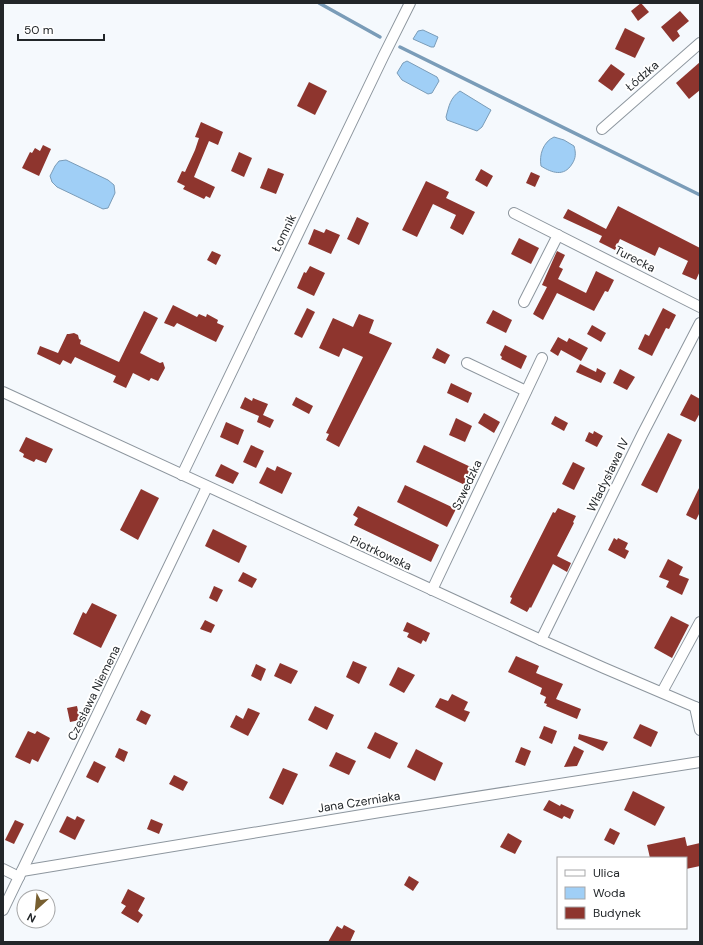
<svg xmlns="http://www.w3.org/2000/svg" width="703" height="945" font-family="'DM Sans',sans-serif">
<rect width="100%" height="100%" fill="#f5f9fd"/>
<!-- water -->
<g fill="#a0cff6" stroke="#7a9cb8">
<polygon points="423,30 438,37 434,47 431,47 413,39 418,31"/>
<polygon points="407,61 437,77 439,81 432,93 428,94 402,80 397,73 403,63"/>
<path d="M 460,91 L 491,110 L 482,127 L 477,131 L 447,120 L 446,117 C 449,106 450,98 460,91 Z"/>
<path d="M 554,137 L 564,140 L 574,146 C 576,153 576,158 572,164 C 564,177 552,173 541,166 C 539,155 543,142 554,137 Z"/>
<polygon points="66,160 108,180 114,185 115,193 108,208 103,209 57,187 52,182 50,176 55,166 59,161"/>
</g>
<g fill="none" stroke-linecap="round" stroke-linejoin="round">
<!-- stream -->
<g stroke="#7a9cb8" stroke-width="3.5">
<polyline points="319,3 380,37"/>
<polyline points="400,47 700,195"/>
</g>
</g>
<!-- building -->
<g fill="#8e352e">
<polygon points="641,3 649,12 638,21 631,11"/>
<polygon points="680,11 689,21 677,31 680,36 673,42 661,27"/>
<polygon points="625,28 645,38 635,58 615,49"/>
<polygon points="700,62 700,90 689,99 676,83"/>
<polygon points="611,64 625,74 612,91 598,81"/>
<polygon points="309,82 327,91 315,115 297,106"/>
<polygon points="201,122 223,132 218,145 209,141 194,177 215,187 210,198 206,196 204,199 183,189 185,186 177,182 182,171 185,172 195,150 199,138 195,137"/>
<polygon points="43,145 51,149 39,176 22,168 30,152 32,153 35,148 40,151"/>
<polygon points="239,152 252,158 244,177 231,171"/>
<polygon points="268,168 284,174 276,194 260,188"/>
<polygon points="481,169 493,176 487,187 475,180"/>
<polygon points="531,172 540,176 535,187 526,183"/>
<polygon points="426,181 449,192 446,198 475,212 463,235 450,228 456,215 433,204 417,237 402,230"/>
<polygon points="618,206 700,248 700,271 696,280 682,274 688,261 659,247 655,256 620,239 615,250 599,242 602,236 563,218 568,209 606,229"/>
<polygon points="357,217 369,223 359,245 347,239"/>
<polygon points="314,229 324,233 326,229 340,235 331,254 308,244"/>
<polygon points="519,238 539,248 531,264 511,254"/>
<polygon points="212,251 221,255 216,265 207,260"/>
<polygon points="557,251 565,255 559,267 563,269 558,279 586,293 596,271 614,280 608,292 605,291 594,311 557,293 543,320 533,314 547,287 542,285"/>
<polygon points="310,266 325,273 314,296 297,288 304,272 306,273"/>
<polygon points="173,305 197,317 199,314 206,317 207,314 218,320 217,323 224,326 216,342 177,323 174,327 164,323"/>
<polygon points="307,308 315,312 302,338 294,334"/>
<polygon points="663,308 676,315 669,329 666,328 652,356 638,349 645,334 649,336"/>
<polygon points="493,310 512,320 506,333 486,323"/>
<polygon points="144,311 158,318 140,353 160,363 163,362 165,368 158,381 151,378 149,381 133,373 126,388 113,382 116,376 75,357 71,364 63,360 60,365 37,354 40,346 58,353 67,334 69,334 74,333 78,335 79,339 81,340 80,344 119,362"/>
<polygon points="359,314 374,320 369,333 392,343 339,447 326,440 329,434 326,433 363,357 343,348 339,357 319,348 333,318 353,327"/>
<polygon points="592,325 606,333 601,342 587,334"/>
<polygon points="558,337 567,342 569,338 588,348 581,361 561,350 558,356 550,351"/>
<polygon points="505,345 527,356 521,369 501,359 502,357 500,355"/>
<polygon points="437,348 450,355 445,364 432,358"/>
<polygon points="580,364 596,372 597,368 606,373 601,383 576,372"/>
<polygon points="620,369 635,377 627,390 613,383"/>
<polygon points="451,383 472,393 468,403 447,393"/>
<polygon points="691,394 700,399 700,413 695,422 680,415"/>
<polygon points="245,397 252,401 253,398 268,404 263,415 274,420 270,428 257,422 259,416 240,408"/>
<polygon points="296,397 313,406 309,414 292,405"/>
<polygon points="484,413 500,422 494,433 478,423"/>
<polygon points="555,416 568,423 564,431 551,424"/>
<polygon points="456,418 472,426 465,442 449,435"/>
<polygon points="226,422 244,430 238,445 220,437"/>
<polygon points="594,431 603,436 597,447 585,441 589,432 593,434"/>
<polygon points="668,433 682,440 657,493 641,485"/>
<polygon points="26,437 53,449 46,463 36,459 34,462 23,457 24,454 19,451"/>
<polygon points="251,445 264,451 256,468 243,462"/>
<polygon points="424,445 475,469 467,486 416,462"/>
<polygon points="573,462 585,468 574,490 562,484"/>
<polygon points="221,464 239,473 233,484 215,476"/>
<polygon points="277,466 292,473 282,494 259,483 267,467 275,471"/>
<polygon points="405,485 456,509 447,527 397,502"/>
<polygon points="700,486 700,512 696,520 686,515"/>
<polygon points="141,489 159,498 138,540 120,530"/>
<polygon points="358,506 439,545 431,562 354,525 358,518 353,515"/>
<polygon points="558,508 576,516 573,522 574,523 557,556 571,563 567,572 553,564 531,608 530,607 527,612 510,603 512,598 510,597 553,512 555,513"/>
<polygon points="213,529 247,546 239,563 205,546"/>
<polygon points="614,538 617,540 618,538 628,543 625,549 629,551 625,559 608,550"/>
<polygon points="668,559 683,567 679,575 689,579 682,595 666,587 669,581 659,577"/>
<polygon points="243,572 257,579 252,588 238,581"/>
<polygon points="214,586 223,590 217,602 209,598"/>
<polygon points="92,603 117,615 101,648 73,634 83,612 86,614"/>
<polygon points="671,616 689,625 672,658 654,648"/>
<polygon points="205,620 215,625 211,633 200,629"/>
<polygon points="407,622 430,633 426,642 423,640 421,644 407,637 409,633 403,631"/>
<polygon points="516,656 539,666 536,673 563,684 556,699 581,709 577,719 546,706 547,704 544,703 546,697 540,694 542,688 508,672"/>
<polygon points="353,661 367,667 359,684 346,677"/>
<polygon points="280,663 298,671 291,684 274,676"/>
<polygon points="256,664 266,669 261,681 251,676"/>
<polygon points="398,667 415,675 404,693 389,685"/>
<polygon points="452,694 468,702 464,710 470,712 465,722 435,707 440,698 448,701"/>
<polygon points="77,706 80,720 70,722 67,708"/>
<polygon points="315,706 334,715 327,730 308,720"/>
<polygon points="248,708 260,713 248,736 230,727 236,715 243,719"/>
<polygon points="141,710 151,715 146,725 136,720"/>
<polygon points="640,724 658,732 651,747 633,738"/>
<polygon points="544,726 557,731 552,744 539,738"/>
<polygon points="28,731 35,734 37,731 50,738 38,762 32,759 30,764 15,757"/>
<polygon points="375,732 398,743 390,759 367,748"/>
<polygon points="579,734 608,742 603,751 578,739"/>
<polygon points="574,746 584,751 577,766 564,767"/>
<polygon points="521,747 531,751 525,766 515,762"/>
<polygon points="119,748 128,752 124,762 115,757"/>
<polygon points="416,749 443,763 435,781 407,767"/>
<polygon points="336,752 356,761 349,775 329,766"/>
<polygon points="94,761 106,767 98,783 86,777"/>
<polygon points="283,768 298,774 283,805 269,798"/>
<polygon points="174,775 188,782 183,791 169,784"/>
<polygon points="633,791 665,807 655,826 624,810"/>
<polygon points="549,800 560,806 561,804 574,810 570,819 564,816 562,819 543,810"/>
<polygon points="67,816 75,820 77,816 85,820 75,840 59,832"/>
<polygon points="151,819 163,824 159,834 147,829"/>
<polygon points="15,820 24,824 14,844 5,840"/>
<polygon points="610,828 620,833 614,845 604,840"/>
<polygon points="508,833 522,841 515,854 500,847"/>
<polygon points="685,837 687,846 700,843 700,866 686,869 686,858 650,858 647,845"/>
<polygon points="409,876 419,882 413,891 404,885"/>
<polygon points="128,889 145,898 138,911 143,915 138,923 121,913 126,906 121,903"/>
<polygon points="344,925 355,931 350,942 328,942 337,926 342,929"/>
</g>
<g fill="none" stroke-linecap="round" stroke-linejoin="round">
<defs>
<g id="street">
<polyline points="602,129 700,43"/>
<polyline points="514,213 700,307"/>
<polyline points="524,302 558,235"/>
<polyline points="467,363 526,391"/>
<polyline points="3,392 541,640 604,668 700,709"/>
<polyline points="182,475 383,57 410,3"/>
<polyline points="432,590 542,358"/>
<polyline points="541,640 642,435 700,323"/>
<polyline points="662,692 700,622"/>
<polyline points="695,707 700,730"/>
<polyline points="3,869 19,877"/>
<polyline points="22,871 380,812 700,762"/>
<polyline points="3,910 207,487"/>
</g>
</defs>
<!-- street casing -->
<use href="#street" stroke="#8d969e" stroke-width="12"/>
<!-- street -->
<use href="#street" stroke="#fff" stroke-width="10"/>
</g>
<g text-anchor="middle" stroke-width="4" stroke-linejoin="round" paint-order="stroke">
<!-- street labels -->
<g font-size="12" fill="#222629" stroke="#fff">
<text transform="translate(642 76) rotate(-41)" y="4">Łódzka</text>
<text transform="translate(284 233) rotate(-64)" y="4">Łomnik</text>
<text transform="translate(635 259) rotate(27)" y="4">Turecka</text>
<text transform="translate(608 475) rotate(-64)" y="4">Władysława IV</text>
<text transform="translate(467 485) rotate(-65)" y="4">Szwedzka</text>
<text transform="translate(381 553) rotate(25)" y="4">Piotrkowska</text>
<text transform="translate(94 693) rotate(-64)" y="4">Czesława Niemena</text>
<text transform="translate(359 802) rotate(-9)" y="4">Jana Czerniaka</text>
</g>
</g>
<!-- border -->
<rect width="703" height="945" fill="none" stroke="#222629" stroke-width="8"/>
<!-- legend -->
<rect x="557" y="857" width="130" height="72" fill="#ffffff" stroke="#a7a8a9"/>
<rect x="565" y="870" width="20" height="6" fill="#ffffff" stroke="#a7a8a9"/>
<text x="593" y="877" font-size="12" fill="#222629">Ulica</text>
<rect x="565" y="887" width="20" height="12" fill="#a0cff6" stroke="#a7a8a9"/>
<text x="593" y="897" font-size="12" fill="#222629">Woda</text>
<rect x="565" y="907" width="20" height="12" fill="#8e352e" stroke="#a7a8a9"/>
<text x="593" y="917" font-size="12" fill="#222629">Budynek</text>
<!-- north arrow -->
<g transform="translate(36 909) rotate(207)"><circle r="19" fill="#ffffff" stroke="#a7a8a9"/>
<path d="M0-3L7 15L0 10L-7 15Z" fill="#775f30"/>
<text y="-6" font-size="11" font-weight="bold" text-anchor="middle" fill="#222629">N</text>
</g>
<!-- scale -->
<path d="M18 34v6h86v-6" fill="none" stroke="#222629" stroke-width="2"/>
<text x="24" y="34" font-size="12" fill="#222629" stroke="#ffffff" stroke-width="3" paint-order="stroke">50 m</text>
</svg>
